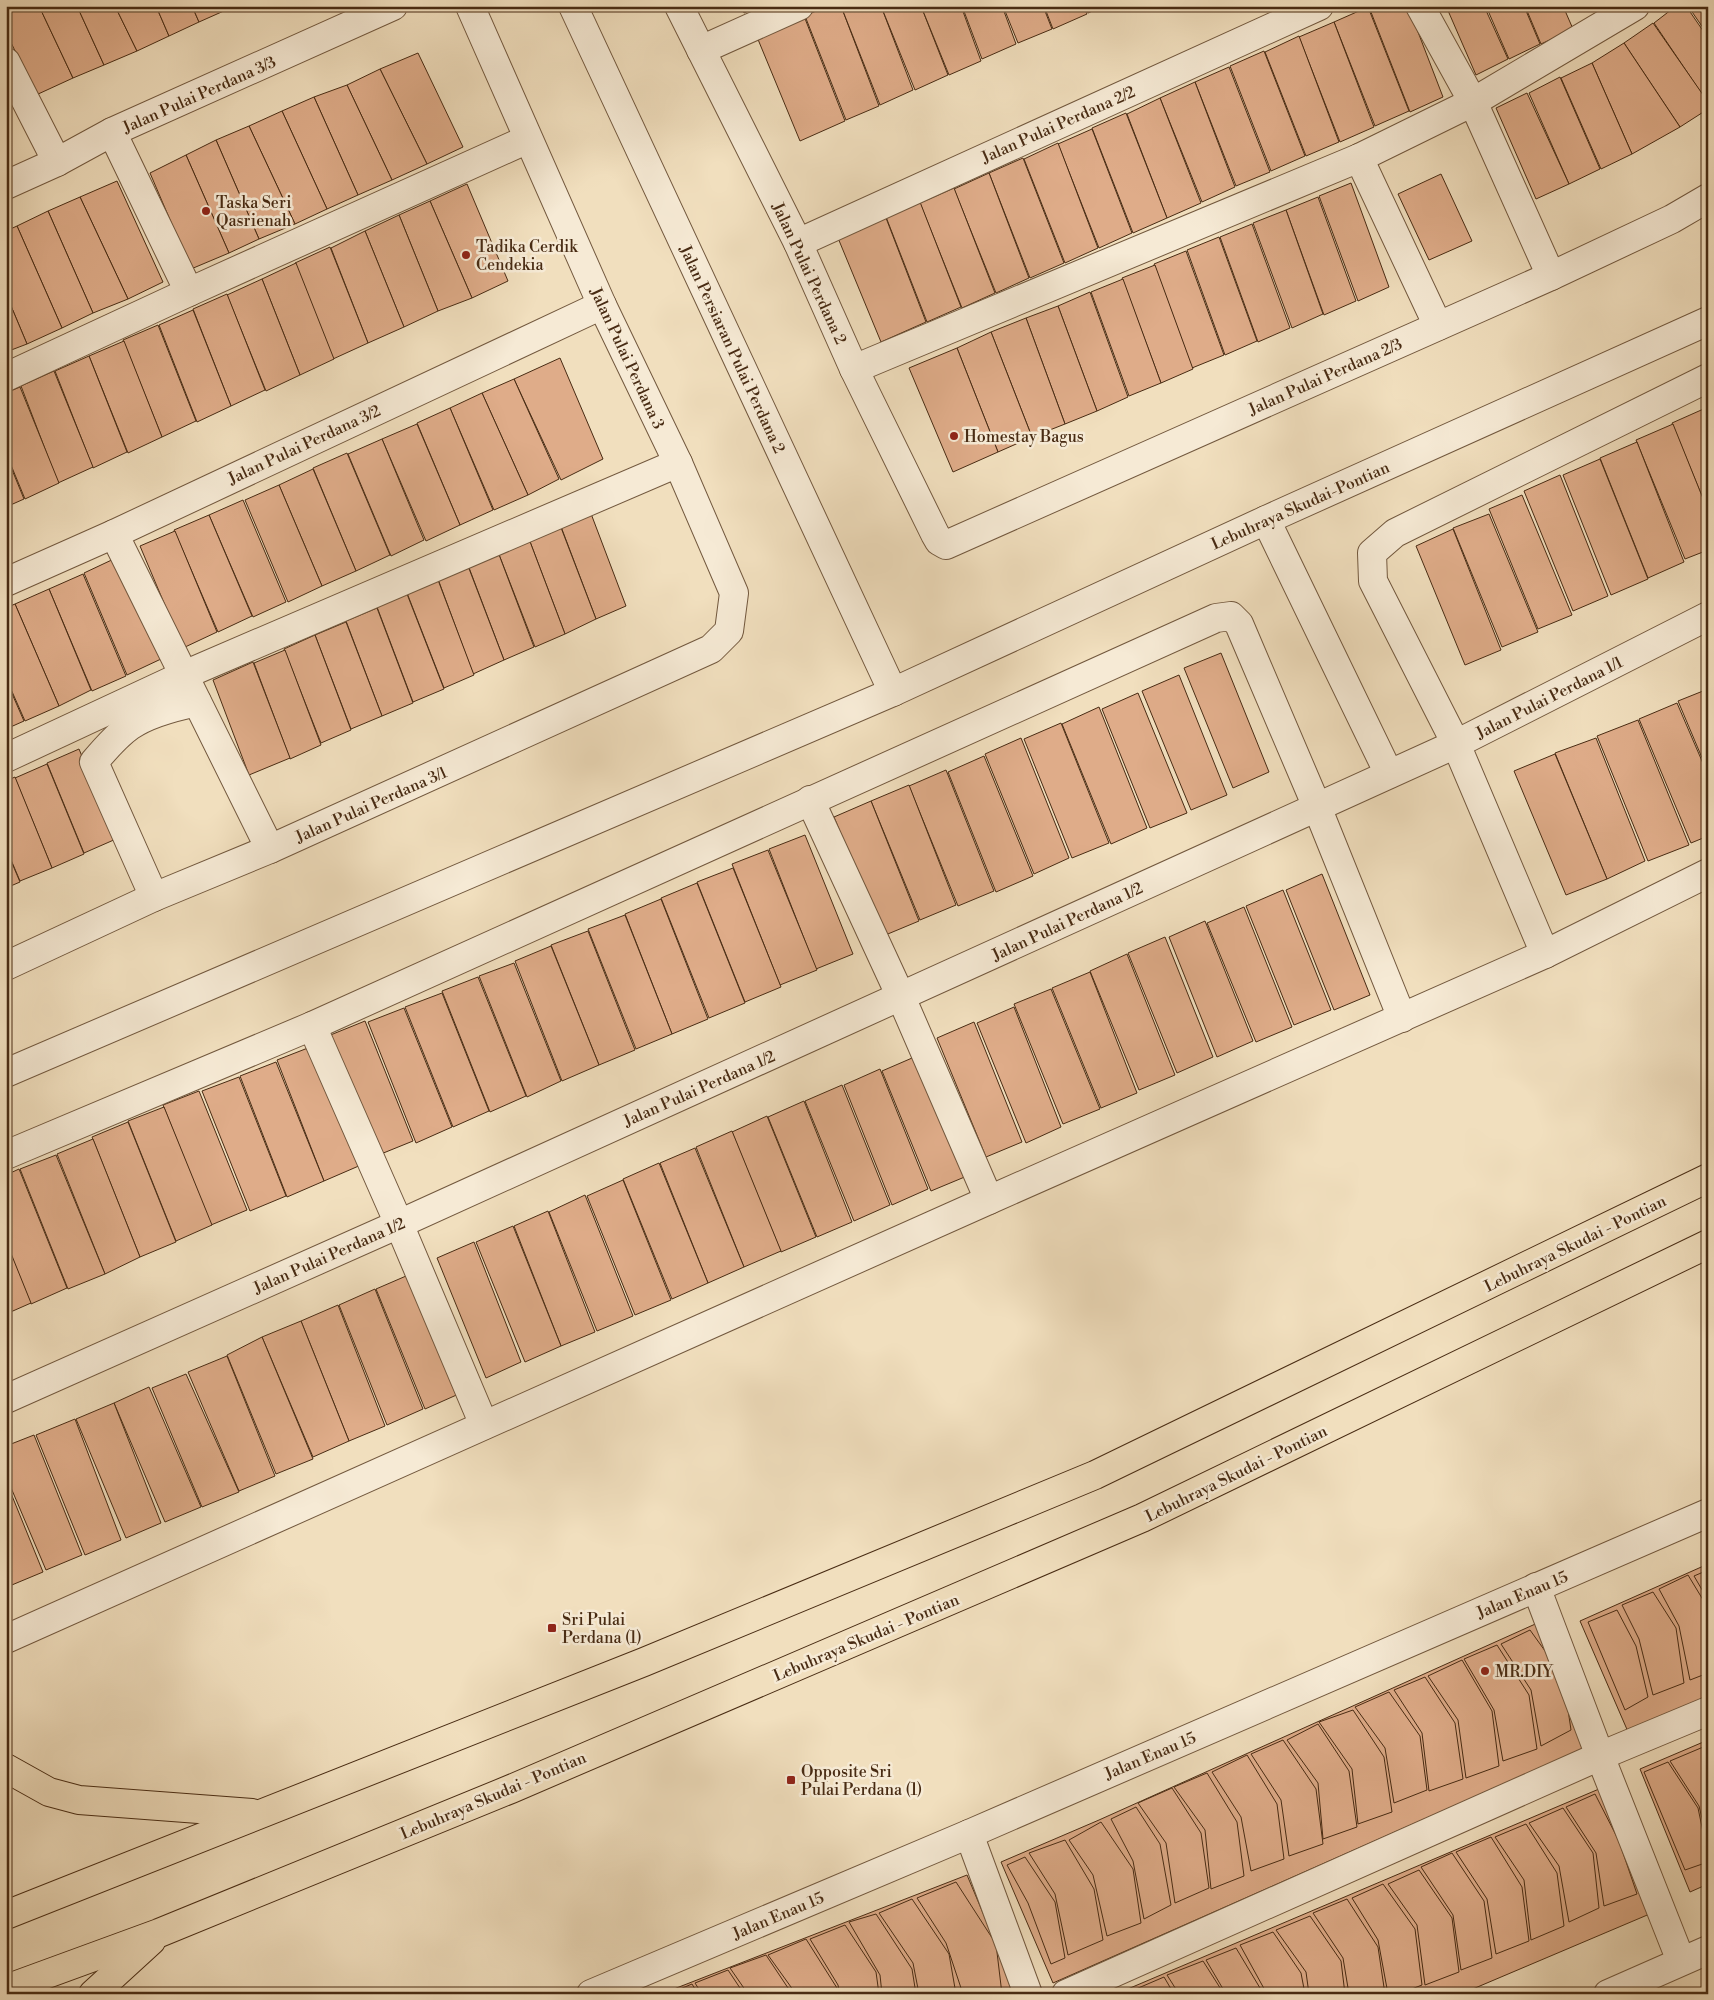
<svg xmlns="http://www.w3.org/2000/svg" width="1714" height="2000" font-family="'Libre Bodoni',serif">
<rect width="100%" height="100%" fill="#f1dfbe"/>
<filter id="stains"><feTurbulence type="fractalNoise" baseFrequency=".004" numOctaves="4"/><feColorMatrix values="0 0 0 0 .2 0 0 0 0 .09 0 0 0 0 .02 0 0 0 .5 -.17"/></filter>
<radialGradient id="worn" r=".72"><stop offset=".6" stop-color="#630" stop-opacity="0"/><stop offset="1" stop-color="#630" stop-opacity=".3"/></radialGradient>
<!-- building -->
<g fill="#dfac89" stroke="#482b13">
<polygon points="6,6 39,6 73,78 36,95 6,32"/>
<polygon points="39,6 77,6 104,65 73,78"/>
<polygon points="77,6 115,6 137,51 104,65"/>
<polygon points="115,6 156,6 169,36 137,51"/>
<polygon points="156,6 192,6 199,22 169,36"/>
<polygon points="192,6 235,6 199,22"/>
<polygon points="741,6 759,6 744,13"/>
<polygon points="827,6 841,6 879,106 846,120 805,16"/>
<polygon points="841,6 881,6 913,90 880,105"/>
<polygon points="881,6 921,6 948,75 915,90"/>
<polygon points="921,6 961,6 981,61 949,75"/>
<polygon points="962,6 1002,6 1016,44 982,59"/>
<polygon points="1003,6 1043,6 1052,29 1018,43"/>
<polygon points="1044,6 1083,6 1087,14 1053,29"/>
<polygon points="1085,6 1104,6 1088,13"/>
<polygon points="1371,6 1408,6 1443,97 1410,112 1369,7"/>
<polygon points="1446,6 1484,6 1508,59 1476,75"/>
<polygon points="1486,6 1524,6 1540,44 1509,59"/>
<polygon points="1525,6 1563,6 1573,29 1541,44"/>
<polygon points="1676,6 1686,6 1708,38 1708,103 1654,23"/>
<polygon points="1688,6 1708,6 1708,35"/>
<polygon points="1368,7 1409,111 1375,126 1334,22"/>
<polygon points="804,16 845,121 800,141 757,37"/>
<polygon points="1334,22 1374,127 1340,142 1299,37"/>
<polygon points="1653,23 1708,102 1708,109 1680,127 1624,43"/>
<polygon points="1299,36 1339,142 1306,156 1265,52"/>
<polygon points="1624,43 1680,127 1632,154 1592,63"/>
<polygon points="1264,51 1305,156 1271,171 1230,66"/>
<polygon points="418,53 463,147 427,164 380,69"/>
<polygon points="1592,63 1632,154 1601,169 1561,78"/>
<polygon points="1229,67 1270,172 1236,186 1195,82"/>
<polygon points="380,69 427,164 392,180 347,85"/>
<polygon points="1560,77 1600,169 1569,184 1529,93"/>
<polygon points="1195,82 1235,187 1202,202 1160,98"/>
<polygon points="347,85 392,180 358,195 314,97"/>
<polygon points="1527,93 1569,184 1536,199 1496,108"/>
<polygon points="314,97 358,195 327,209 282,111"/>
<polygon points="6,98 11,110 6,112"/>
<polygon points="1160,98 1201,203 1167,218 1127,114"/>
<polygon points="282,111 327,209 295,224 249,126"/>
<polygon points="1126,113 1167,218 1133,233 1092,128"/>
<polygon points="249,126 295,224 259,239 216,140"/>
<polygon points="1092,129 1132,233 1099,248 1058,144"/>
<polygon points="216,140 259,239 229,253 186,155"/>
<polygon points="1058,143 1098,248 1065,263 1024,159"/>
<polygon points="186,155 229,253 191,269 150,173"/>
<polygon points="1023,158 1064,263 1030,278 989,173"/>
<polygon points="989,173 1029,278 996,293 954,189"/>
<polygon points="1441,174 1472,241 1429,260 1398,194"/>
<polygon points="117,181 163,282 128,299 80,197"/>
<polygon points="1351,183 1389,287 1358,301 1319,196"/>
<polygon points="467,184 508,281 472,298 430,201"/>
<polygon points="954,188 995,293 962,308 920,203"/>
<polygon points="80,197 128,299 93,313 48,211"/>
<polygon points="1318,197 1356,301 1324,315 1286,210"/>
<polygon points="430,201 472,298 438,311 399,215"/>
<polygon points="920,202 961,307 927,322 886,217"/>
<polygon points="1286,210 1323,314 1292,328 1253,223"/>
<polygon points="48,211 93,313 62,328 17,226"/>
<polygon points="399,215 438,311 404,327 365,231"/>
<polygon points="886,218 926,322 881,342 838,238"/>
<polygon points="1252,224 1290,328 1258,342 1220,237"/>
<polygon points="17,226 62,328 27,344 6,294 6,231"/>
<polygon points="365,231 404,327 368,343 331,248"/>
<polygon points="1219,237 1257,341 1225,355 1187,250"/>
<polygon points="330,247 368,343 333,359 295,263"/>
<polygon points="1186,251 1224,355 1192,368 1154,264"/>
<polygon points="296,263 334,359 300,375 262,279"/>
<polygon points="1155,265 1193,369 1161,383 1122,278"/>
<polygon points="262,279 300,375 266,391 227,295"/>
<polygon points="1123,279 1161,383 1129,396 1091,292"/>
<polygon points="1090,292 1128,397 1097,411 1058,306"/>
<polygon points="6,294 27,344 6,352"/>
<polygon points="227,294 265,390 231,406 193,309"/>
<polygon points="1058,306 1097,411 1065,424 1026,318"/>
<polygon points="193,310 231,406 197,422 159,325"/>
<polygon points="1026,318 1065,424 1032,437 991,332"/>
<polygon points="158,325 196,421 162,437 123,340"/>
<polygon points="991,332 1032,437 998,452 957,348"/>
<polygon points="124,341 162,437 128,453 89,356"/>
<polygon points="957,348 998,452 953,472 909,368"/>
<polygon points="89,356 127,452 93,468 55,371"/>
<polygon points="560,358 603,459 561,480 514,379"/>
<polygon points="54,371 93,467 58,483 21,386"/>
<polygon points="514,379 559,479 528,495 482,393"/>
<polygon points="20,387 59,483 25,499 6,453 6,393"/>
<polygon points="482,393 528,495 494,510 450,408"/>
<polygon points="1708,407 1708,511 1672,423"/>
<polygon points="450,408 493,510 460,525 417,423"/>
<polygon points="417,424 460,525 426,541 382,439"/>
<polygon points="1673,424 1708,511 1708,550 1685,559 1636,440"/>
<polygon points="382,439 424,540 391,556 348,454"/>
<polygon points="1637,442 1684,562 1648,578 1600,458"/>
<polygon points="347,453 390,555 356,571 313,468"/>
<polygon points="6,455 24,499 6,507"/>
<polygon points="1600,459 1648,579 1611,595 1563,475"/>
<polygon points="313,469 356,571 322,586 279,485"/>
<polygon points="1560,475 1608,596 1573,611 1524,491"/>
<polygon points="279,485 322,586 288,602 245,500"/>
<polygon points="1522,495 1572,615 1538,629 1489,509"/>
<polygon points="243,500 286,602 253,617 209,515"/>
<polygon points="590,511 626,606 596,619 560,524"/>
<polygon points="1489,514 1538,632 1502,647 1453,528"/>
<polygon points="209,515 252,616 218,632 174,530"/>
<polygon points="560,525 596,619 565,634 529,539"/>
<polygon points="1453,529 1501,650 1465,665 1416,546"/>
<polygon points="175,531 217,632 183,648 140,546"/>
<polygon points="529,539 565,634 535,647 498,552"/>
<polygon points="498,552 534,647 504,660 468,565"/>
<polygon points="118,557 161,659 127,675 84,573"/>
<polygon points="468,566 504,660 473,674 438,579"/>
<polygon points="83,574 126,676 92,691 49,589"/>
<polygon points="438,580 474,675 444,688 407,593"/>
<polygon points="49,589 91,690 59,706 15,604"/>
<polygon points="407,594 444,689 413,702 377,607"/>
<polygon points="15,604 59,706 25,721 6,678 6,608"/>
<polygon points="377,608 413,703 382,716 346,621"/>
<polygon points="346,622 382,716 351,729 315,635"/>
<polygon points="315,635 351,730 321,743 284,649"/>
<polygon points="285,650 321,745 290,759 254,663"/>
<polygon points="1221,653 1269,772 1233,788 1184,668"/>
<polygon points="253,662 290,758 249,775 213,680"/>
<polygon points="1179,675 1227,795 1191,810 1142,691"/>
<polygon points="6,680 24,721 6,729"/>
<polygon points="1708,689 1708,772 1678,701"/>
<polygon points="1138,693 1187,813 1150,828 1102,709"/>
<polygon points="1677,703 1708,775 1708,836 1691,843 1639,719"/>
<polygon points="1099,707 1147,828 1111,844 1062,724"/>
<polygon points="1638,720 1689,845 1648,861 1597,736"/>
<polygon points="1061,723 1109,843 1072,858 1024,739"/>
<polygon points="1021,738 1069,858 1034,874 985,754"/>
<polygon points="1596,738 1645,861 1607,879 1555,753"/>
<polygon points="79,749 116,839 84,853 47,763"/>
<polygon points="1555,754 1607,879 1566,895 1514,771"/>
<polygon points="984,756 1033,876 996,892 948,772"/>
<polygon points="47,764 84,854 52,868 15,778"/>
<polygon points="946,770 994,891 958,906 909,786"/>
<polygon points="15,777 52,868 20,881 6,848 6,781"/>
<polygon points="909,785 956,905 920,920 871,801"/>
<polygon points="871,801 919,921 883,936 834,817"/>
<polygon points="805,835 853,954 816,969 769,849"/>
<polygon points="6,849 20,882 6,888"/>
<polygon points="768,850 817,970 780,985 732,864"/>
<polygon points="733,868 781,987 745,1002 697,882"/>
<polygon points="1322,874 1370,995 1334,1010 1286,890"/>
<polygon points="697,883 745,1003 709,1018 661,898"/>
<polygon points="1283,890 1331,1010 1294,1025 1246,906"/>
<polygon points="661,899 708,1019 672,1034 625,914"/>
<polygon points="1244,907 1292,1027 1256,1042 1207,923"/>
<polygon points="625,915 672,1034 636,1049 588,929"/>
<polygon points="1205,921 1253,1041 1217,1057 1169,937"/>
<polygon points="588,931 635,1050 599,1065 551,945"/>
<polygon points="1165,937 1213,1057 1177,1073 1128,953"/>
<polygon points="551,946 599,1065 562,1081 515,961"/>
<polygon points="1127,954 1175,1075 1139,1090 1090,971"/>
<polygon points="514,963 561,1081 527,1097 479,976"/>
<polygon points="1090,972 1137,1093 1101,1108 1052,988"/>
<polygon points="478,977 526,1096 490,1112 442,991"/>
<polygon points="1051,989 1100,1109 1063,1124 1014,1004"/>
<polygon points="442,993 489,1111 453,1127 405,1007"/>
<polygon points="1014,1007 1061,1127 1026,1143 977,1023"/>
<polygon points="404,1008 452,1127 416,1143 368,1022"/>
<polygon points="365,1021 413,1141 376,1156 328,1036"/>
<polygon points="974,1022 1022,1142 986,1157 937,1038"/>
<polygon points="313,1046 361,1165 324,1181 277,1060"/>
<polygon points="919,1055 967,1176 931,1191 882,1071"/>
<polygon points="276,1062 324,1181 287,1197 240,1076"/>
<polygon points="880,1069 928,1189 892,1205 844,1085"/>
<polygon points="239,1077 286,1196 250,1211 202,1091"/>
<polygon points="842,1085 890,1205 854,1221 805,1101"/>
<polygon points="199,1091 247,1210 211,1225 163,1105"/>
<polygon points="804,1101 852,1222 817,1237 768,1117"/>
<polygon points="164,1107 212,1225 176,1241 128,1121"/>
<polygon points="767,1116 816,1237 781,1252 732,1132"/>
<polygon points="128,1122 176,1242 140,1257 92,1137"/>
<polygon points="732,1131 781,1251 744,1267 696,1147"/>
<polygon points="93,1139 140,1257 105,1274 57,1154"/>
<polygon points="695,1148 744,1267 708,1283 660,1163"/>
<polygon points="56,1155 105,1274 68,1289 20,1169"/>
<polygon points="659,1163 708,1283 672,1299 623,1179"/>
<polygon points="19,1169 67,1288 31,1304 6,1243 6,1175"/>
<polygon points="623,1180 671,1300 635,1315 587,1196"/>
<polygon points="585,1195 633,1316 597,1331 549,1212"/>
<polygon points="548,1211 595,1332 561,1346 514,1226"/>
<polygon points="513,1226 561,1346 525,1362 476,1242"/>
<polygon points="6,1241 31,1303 6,1314"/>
<polygon points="474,1242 521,1362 486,1378 437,1258"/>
<polygon points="413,1273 461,1393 425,1409 376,1289"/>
<polygon points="375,1289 423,1409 387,1425 339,1305"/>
<polygon points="338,1305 385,1426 349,1441 301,1321"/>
<polygon points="301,1321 349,1441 313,1457 262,1337"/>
<polygon points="262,1337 313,1459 276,1474 227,1355"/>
<polygon points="227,1356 275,1476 239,1491 188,1372"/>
<polygon points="186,1374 239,1492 202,1507 152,1388"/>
<polygon points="149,1387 201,1507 165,1522 114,1403"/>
<polygon points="114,1403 161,1523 126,1538 76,1419"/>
<polygon points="75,1419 121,1540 85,1555 36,1435"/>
<polygon points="34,1435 82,1555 46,1570 6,1476 6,1446"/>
<polygon points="6,1481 43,1572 7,1587 6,1586"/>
<polygon points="1708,1564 1708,1709 1632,1741 1580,1621"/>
<polygon points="1708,1570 1708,1600 1694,1576"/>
<polygon points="1688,1575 1708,1608 1708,1673 1690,1680 1679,1626 1659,1589"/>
<polygon points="1653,1592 1676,1628 1684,1683 1653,1695 1639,1639 1622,1605"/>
<polygon points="1617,1610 1636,1646 1648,1697 1625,1710 1588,1622"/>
<polygon points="1542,1621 1592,1745 1053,1983 1001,1862 1099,1820"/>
<polygon points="1530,1630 1563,1676 1571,1730 1541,1746 1531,1690 1501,1644"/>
<polygon points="1497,1645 1529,1695 1537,1749 1503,1761 1494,1710 1464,1659"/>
<polygon points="1462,1660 1492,1711 1499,1766 1466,1778 1458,1720 1428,1676"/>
<polygon points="1425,1677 1455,1723 1463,1779 1429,1791 1422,1733 1394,1690"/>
<polygon points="1389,1692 1420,1736 1427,1790 1394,1803 1385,1748 1355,1707"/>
<polygon points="1353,1710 1384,1757 1392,1812 1358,1824 1352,1769 1319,1722"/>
<polygon points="1318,1724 1349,1771 1357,1827 1323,1839 1318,1783 1287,1740"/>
<polygon points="1283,1740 1316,1789 1323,1844 1289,1856 1281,1800 1251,1754"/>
<polygon points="1708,1740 1708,1884 1690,1892 1640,1769"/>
<polygon points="1708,1745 1708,1843 1699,1806 1670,1761"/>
<polygon points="1247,1755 1277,1804 1284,1859 1251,1871 1241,1817 1212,1772"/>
<polygon points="1668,1762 1698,1808 1708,1856 1708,1862 1685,1870 1644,1772"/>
<polygon points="1207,1773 1237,1822 1244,1876 1211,1889 1205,1830 1174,1787"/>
<polygon points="1172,1788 1201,1833 1209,1888 1175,1903 1166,1843 1138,1803"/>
<polygon points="1599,1789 1652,1913 1461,1994 1116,1994"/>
<polygon points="1595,1794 1619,1841 1637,1894 1604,1906 1596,1853 1566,1807"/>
<polygon points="1136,1807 1160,1844 1171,1905 1144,1919 1133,1861 1111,1819"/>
<polygon points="1563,1808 1593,1853 1599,1908 1569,1922 1559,1866 1529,1823"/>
<polygon points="1101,1822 1133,1869 1141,1923 1107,1936 1093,1875 1069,1840"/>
<polygon points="1526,1824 1557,1873 1564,1926 1531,1940 1524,1880 1495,1837"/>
<polygon points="1491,1837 1522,1887 1529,1941 1496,1954 1487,1899 1456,1852"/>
<polygon points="1065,1840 1094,1889 1103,1940 1068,1955 1055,1894 1029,1853"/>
<polygon points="1452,1853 1484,1901 1492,1958 1461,1970 1453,1915 1421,1867"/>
<polygon points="1025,1857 1055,1902 1065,1958 1051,1964 1028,1903 1007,1865"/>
<polygon points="1419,1870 1452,1918 1459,1972 1425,1985 1417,1925 1388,1884"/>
<polygon points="967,1875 1017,1994 661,1994"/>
<polygon points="956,1882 996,1944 1002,1994 963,1994 946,1943 917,1898"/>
<polygon points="1383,1884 1415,1929 1422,1985 1399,1994 1388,1994 1378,1940 1352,1898"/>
<polygon points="912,1899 949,1954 956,1994 919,1994 913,1963 879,1913"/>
<polygon points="1347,1899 1378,1947 1385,1994 1349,1994 1343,1958 1313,1913"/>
<polygon points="876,1914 912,1969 916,1994 882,1994 880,1975 849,1922"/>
<polygon points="1310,1916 1341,1961 1345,1994 1309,1994 1306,1972 1276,1930"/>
<polygon points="845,1925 876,1972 879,1994 840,1994 838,1985 810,1939"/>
<polygon points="1273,1932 1301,1973 1305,1994 1267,1994 1240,1945"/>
<polygon points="806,1939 837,1988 837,1994 796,1994 768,1955"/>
<polygon points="1236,1948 1263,1993 1263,1994 1226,1994 1206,1960"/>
<polygon points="766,1955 792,1994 748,1994 730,1968"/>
<polygon points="1203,1961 1224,1994 1179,1994 1167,1975"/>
<polygon points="728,1970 744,1994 702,1994 695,1983"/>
<polygon points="1164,1977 1174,1994 1130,1994 1129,1992"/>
<polygon points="692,1984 698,1994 668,1994"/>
</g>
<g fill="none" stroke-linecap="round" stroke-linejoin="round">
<defs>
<g id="minor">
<polyline points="573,6 893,692"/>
<polyline points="679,6 798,243 854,369 935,534 939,541 946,545 1551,276 1672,219 1708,198"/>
<polyline points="1420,6 1473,102 1551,276"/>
<polyline points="701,50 799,6"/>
<polyline points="6,62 57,162"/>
<polyline points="112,132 189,292"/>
<polyline points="1359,158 1438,326"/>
<polyline points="6,185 57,162 112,132 393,6"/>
<polyline points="798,243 1319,6"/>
<polyline points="854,369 1359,158 1473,102 1635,6"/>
<polyline points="6,377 189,292 528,139"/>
<polyline points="1266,520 1389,774"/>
<polyline points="114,534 270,849"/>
<polyline points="6,582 114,534 602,305"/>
<polyline points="6,758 184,675 678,463"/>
<polyline points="810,800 901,997 989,1200"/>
<path d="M 154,897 L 94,762 C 105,749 117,735 130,726 C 147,714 178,706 197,702"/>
<polyline points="1545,954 1456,744 1373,581 1372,553 1395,533 1708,378"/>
<polyline points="6,966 154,897 270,849 711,649 729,631 734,593 678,463 602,305 470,6"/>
<polyline points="312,1026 399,1224 484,1425"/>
<polyline points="6,1073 893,692 1266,520 1708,321"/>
<polyline points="6,1155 312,1026 1216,618 1231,616 1239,624 1317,807 1402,1018"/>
<polyline points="6,1399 399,1224 1456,744 1708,616"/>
<polyline points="1536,1587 1600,1756 1681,1961"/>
<polyline points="6,1639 989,1200 1545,954 1708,873"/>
<polyline points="969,1834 1028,1994"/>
<polyline points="591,1994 969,1834 1708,1513"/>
<polyline points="1066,1994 1600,1756 1708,1711"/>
<polyline points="1608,1994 1708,1950"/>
</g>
<g id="highway">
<polyline points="6,1768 49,1792 79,1800 252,1813"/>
<polyline points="6,1915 644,1662 1095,1475 1708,1178"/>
<polyline points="6,1989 159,1933 511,1789 1142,1518 1708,1244"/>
<polyline points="93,1994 151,1941"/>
</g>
</defs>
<!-- minor casing -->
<use href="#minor" stroke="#72583e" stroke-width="30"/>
<!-- highway casing -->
<use href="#highway" stroke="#482b13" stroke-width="30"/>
<!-- minor -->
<use href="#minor" stroke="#f6ead5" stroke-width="28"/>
<!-- highway -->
<use href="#highway" stroke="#f1dfbe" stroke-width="28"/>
</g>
<!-- markers -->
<g fill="#8f2418" stroke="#f6ead5" stroke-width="2">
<circle cx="206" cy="211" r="5"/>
<circle cx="466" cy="255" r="5"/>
<circle cx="954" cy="436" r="5"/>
<rect x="547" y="1623" width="10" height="10" rx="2.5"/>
<circle cx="1485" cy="1671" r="5"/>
<rect x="786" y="1775" width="10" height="10" rx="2.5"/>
</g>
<g text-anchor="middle" stroke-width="5" stroke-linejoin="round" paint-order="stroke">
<!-- street labels -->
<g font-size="16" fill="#482b13" stroke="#f6ead5">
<text transform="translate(199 94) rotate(-24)" y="6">Jalan Pulai Perdana 3/3</text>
<text transform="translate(1058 124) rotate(-24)" y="6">Jalan Pulai Perdana 2/2</text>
<text transform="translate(810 273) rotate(65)" y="6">Jalan Pulai Perdana 2</text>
<text transform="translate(733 349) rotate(65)" y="6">Jalan Persiaran Pulai Perdana 2</text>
<text transform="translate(628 358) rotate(65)" y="6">Jalan Pulai Perdana 3</text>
<text transform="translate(1325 376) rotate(-24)" y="6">Jalan Pulai Perdana 2/3</text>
<text transform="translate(304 444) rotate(-25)" y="6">Jalan Pulai Perdana 3/2</text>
<text transform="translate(1300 505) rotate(-24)" y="6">Lebuhraya Skudai-Pontian</text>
<text transform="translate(1549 697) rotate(-27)" y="6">Jalan Pulai Perdana 1/1</text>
<text transform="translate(371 804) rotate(-24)" y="6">Jalan Pulai Perdana 3/1</text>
<text transform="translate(1067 921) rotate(-25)" y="6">Jalan Pulai Perdana 1/2</text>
<text transform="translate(699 1088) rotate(-24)" y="6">Jalan Pulai Perdana 1/2</text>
<text transform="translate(1575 1243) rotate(-26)" y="6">Lebuhraya Skudai - Pontian</text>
<text transform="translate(329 1255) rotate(-24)" y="6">Jalan Pulai Perdana 1/2</text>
<text transform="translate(1236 1473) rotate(-26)" y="6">Lebuhraya Skudai - Pontian</text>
<text transform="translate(1522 1594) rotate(-23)" y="6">Jalan Enau 15</text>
<text transform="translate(866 1637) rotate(-23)" y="6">Lebuhraya Skudai - Pontian</text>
<text transform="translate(1150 1755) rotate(-23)" y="6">Jalan Enau 15</text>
<text transform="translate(493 1795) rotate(-23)" y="6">Lebuhraya Skudai - Pontian</text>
<text transform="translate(778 1915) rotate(-23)" y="6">Jalan Enau 15</text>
</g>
<!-- poi labels -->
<g font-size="16" fill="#482b13" stroke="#f6ead5" text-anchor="start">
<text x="216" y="208">Taska Seri<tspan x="216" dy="18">Qasrienah</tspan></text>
<text x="476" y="252">Tadika Cerdik<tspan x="476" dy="18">Cendekia</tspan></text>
<text x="964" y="442">Homestay Bagus</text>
<text x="562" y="1625">Sri Pulai<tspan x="562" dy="18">Perdana (1)</tspan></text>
<text x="1495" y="1677">MR.DIY</text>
<text x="801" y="1777">Opposite Sri<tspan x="801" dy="18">Pulai Perdana (1)</tspan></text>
</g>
</g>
<!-- margin -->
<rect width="1714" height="2000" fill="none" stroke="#f1dfbe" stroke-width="25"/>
<rect x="8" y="8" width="1699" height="1985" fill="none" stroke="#482b13" stroke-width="2.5"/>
<rect x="12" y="12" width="1689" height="1975" fill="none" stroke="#482b13"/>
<rect width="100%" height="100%" filter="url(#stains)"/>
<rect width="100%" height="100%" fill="url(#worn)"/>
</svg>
